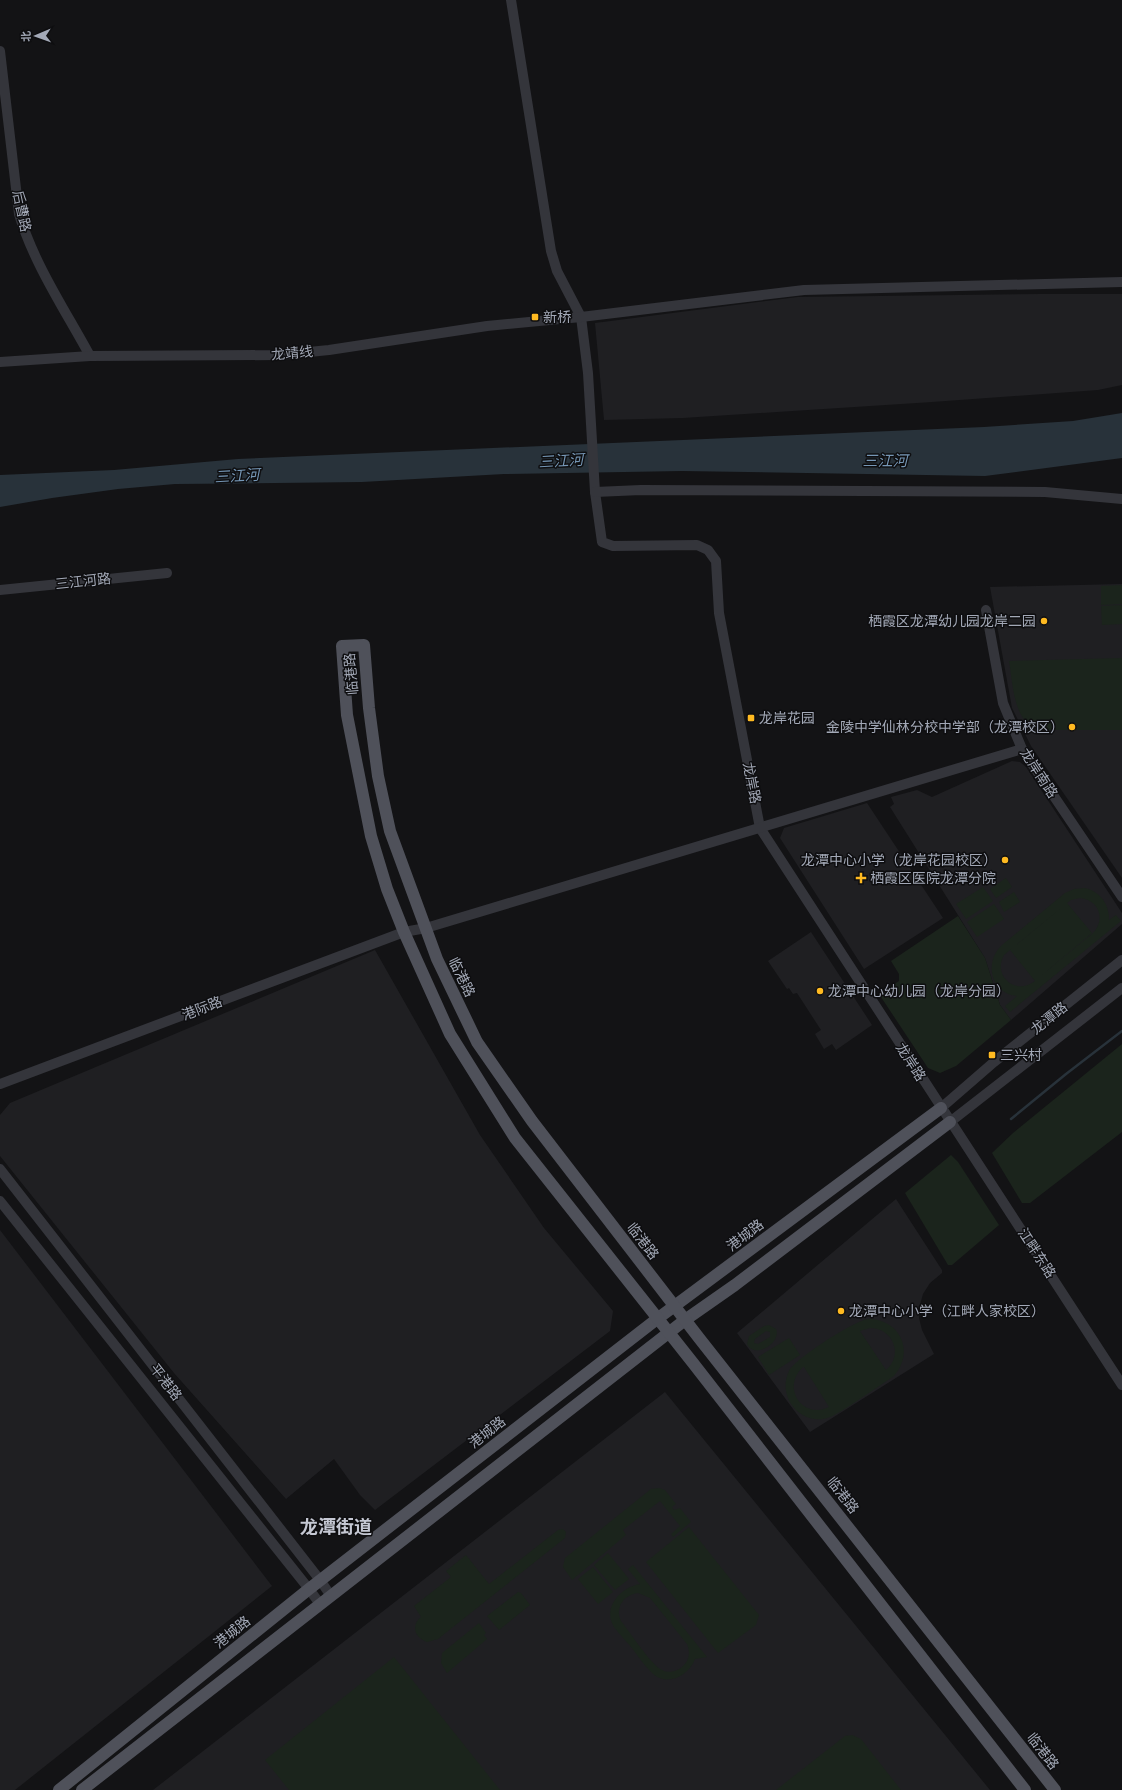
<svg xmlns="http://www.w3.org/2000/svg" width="1122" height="1790" font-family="Montserrat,'Noto Sans SC',sans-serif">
<rect width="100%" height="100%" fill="#131315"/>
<!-- built -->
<g fill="#1f1f22">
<polygon points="1041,294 1122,294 1122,385 1098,390 932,402 683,418 604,420 595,323 798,297"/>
<polygon points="1122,584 1122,878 1031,746 1012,708 990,587"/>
<polygon points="1012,761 1020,762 1026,767 1122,913 1122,924 1011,1020 1000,1005 985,958 890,807 894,804 891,797 917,790 932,797"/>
<polygon points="867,803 943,918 864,969 780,838 784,828"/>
<polygon points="811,932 872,1025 836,1050 832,1044 824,1049 815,1034 821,1030 797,993 793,994 789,988 787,989 768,961"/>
<polygon points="375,950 480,1135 544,1228 613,1311 610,1331 375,1510 360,1495 334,1459 286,1499 174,1373 0,1156 0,1115 10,1103"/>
<polygon points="896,1199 942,1270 942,1273 930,1283 923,1294 920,1305 919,1318 922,1330 934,1354 810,1432 737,1333"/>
<polygon points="0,1230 272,1586 15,1790 0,1790"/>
<polygon points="665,1392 990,1790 153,1790"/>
</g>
<!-- green -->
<g fill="#1b241c" fill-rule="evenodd">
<polygon points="1122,585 1122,604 1101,605 1101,586"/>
<polygon points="1122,605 1122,624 1102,625 1101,606"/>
<path d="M 1122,658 L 1122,730 L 1040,730 C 1013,724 1013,683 1009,661 Z"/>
<polygon points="1006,878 1012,887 996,898 990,889"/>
<polygon points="983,887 993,901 966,919 956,904"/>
<path d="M 1085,888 C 1101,892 1109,904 1109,920 L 1116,915 L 1121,921 L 1010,1012 L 1005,1006 L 1017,996 C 990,993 984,962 1002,945 L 1065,893 L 1074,889 ZM 1080,898 C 1099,900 1106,919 1093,933 L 1042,975 L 1092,933 L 1067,903 L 1071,900 ZM 1066,904 L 1010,950 L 1035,981 C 1016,996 992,976 1004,955 Z"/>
<polygon points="1014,892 1020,902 1004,912 999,902"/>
<polygon points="994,904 1004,919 977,937 967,922"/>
<polygon points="958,916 985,958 1000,1005 1011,1020 956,1066 940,1073 928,1068 879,994 899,981 899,974 891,961"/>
<polygon points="1122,1044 1122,1132 1030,1203 1022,1203 992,1153 1013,1133"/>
<polygon points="951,1155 958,1162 999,1225 952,1265 948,1265 905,1193"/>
<path d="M 867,1319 C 899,1318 916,1351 894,1376 C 880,1386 865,1395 851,1405 C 844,1409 837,1414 830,1417 C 802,1428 776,1397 789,1371 C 796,1358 851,1323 867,1319 ZM 870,1328 C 893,1328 904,1355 886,1370 L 860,1331 ZM 803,1367 L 804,1367 L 829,1407 C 802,1420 781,1387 803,1367 Z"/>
<path d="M 769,1325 L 776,1329 C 782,1342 755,1360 747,1344 L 749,1336 L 764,1326 ZM 766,1331 L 770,1332 L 770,1337 L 758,1344 L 754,1343 L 755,1339 Z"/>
<polygon points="789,1338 800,1355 769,1375 758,1357"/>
<polygon points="659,1488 665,1490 676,1504 672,1507 674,1510 680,1508 691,1522 673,1537 671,1534 680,1526 660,1501 623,1530 626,1535 572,1580 563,1567 565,1558 651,1489"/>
<polygon points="689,1527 759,1615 756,1625 718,1653 646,1562"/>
<path d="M 563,1529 L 566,1532 L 565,1538 L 438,1639 L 427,1642 C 414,1637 411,1625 421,1617 L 414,1606 L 451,1577 L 446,1571 L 466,1555 L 489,1584 L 558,1530 Z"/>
<polygon points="608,1553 629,1579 615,1590 594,1565"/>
<path d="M 633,1565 L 707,1657 L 695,1659 C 689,1676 666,1688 651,1672 C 644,1665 638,1656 632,1648 C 626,1641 619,1634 614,1627 C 602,1607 621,1587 640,1584 L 628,1569 ZM 638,1593 L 650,1598 L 687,1644 C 690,1651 690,1659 684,1665 C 679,1671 669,1674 662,1670 C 651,1665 630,1632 621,1621 C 615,1608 623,1595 638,1593 Z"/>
<polygon points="593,1567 613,1592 598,1604 578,1579"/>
<polygon points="518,1592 521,1593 530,1605 499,1630 487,1616"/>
<polygon points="479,1623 486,1633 484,1635 487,1639 447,1673 441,1663 442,1653"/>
<polygon points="394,1657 500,1790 289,1790 265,1760"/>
<polygon points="852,1735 861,1739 901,1790 776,1790 845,1736"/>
</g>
<!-- water -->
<polygon fill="#28323a" points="1122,413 1122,458 985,476 682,471 504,474 362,482 175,484 118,489 52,498 0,507 0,475 114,470 238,459 984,427 1073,421"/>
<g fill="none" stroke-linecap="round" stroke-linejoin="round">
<!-- stream -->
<polyline stroke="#28323a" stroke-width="2.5" points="1011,1119 1066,1074 1122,1031"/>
<!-- minor -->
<g stroke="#34353b" stroke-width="10">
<polyline points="511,0 551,251 557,271 581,317 588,373 595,492 602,542 613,546 697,545 708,550 716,561 719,613 760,828 1122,1385"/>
<path d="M 0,51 L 19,214 C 34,264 65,310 90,356"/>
<polyline points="0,362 90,356 279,355 329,350 487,326 581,317 804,290 1122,282"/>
<polyline points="595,492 641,490 1045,492 1122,499"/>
<polyline points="0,590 167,573"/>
<polyline points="986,610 1003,703 1022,749 1122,897"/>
<polyline points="0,1084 404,932 426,928 1022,749"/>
<polyline points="941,1108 994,1062 1122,960"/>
<polyline points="950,1122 1122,988"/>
<polyline points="0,1169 320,1580 331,1596"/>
<polyline points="0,1201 309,1589 320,1604"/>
</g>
<!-- major -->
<g stroke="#4f515a" stroke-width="12">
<polyline points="59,1790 309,1589 657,1319 941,1108"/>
<polyline points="82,1790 685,1320 735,1285 950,1122"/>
<polyline points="1025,1790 693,1363 515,1138 450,1034 404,932 387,889 371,836 347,715 342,646 364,645 369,708 378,776 390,831 437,959 477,1042 532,1121 699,1338 1055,1790"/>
</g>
</g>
<!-- markers -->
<g fill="#ffba21" stroke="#0e0e10" stroke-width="1.5">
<rect x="531" y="313" width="8" height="8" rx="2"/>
<circle cx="1044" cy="621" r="4"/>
<rect x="747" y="714" width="8" height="8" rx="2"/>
<circle cx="1072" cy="727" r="4"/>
<circle cx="1005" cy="860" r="4"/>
<path d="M859 872h4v4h4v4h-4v4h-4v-4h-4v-4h4z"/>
<circle cx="820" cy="991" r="4"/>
<rect x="988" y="1051" width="8" height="8" rx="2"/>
<circle cx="841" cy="1311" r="4"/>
</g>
<g text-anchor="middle" stroke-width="3" stroke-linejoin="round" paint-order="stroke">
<!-- street labels -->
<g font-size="14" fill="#a3a9b7" stroke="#0e0e10">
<text transform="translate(22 211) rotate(78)" y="5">后曹路</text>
<text transform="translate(292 353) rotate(-5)" y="5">龙靖线</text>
<text transform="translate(83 581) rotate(-6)" y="5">三江河路</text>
<text transform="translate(351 674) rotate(-95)" y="5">临港路</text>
<text transform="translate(1039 773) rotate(57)" y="5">龙岸南路</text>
<text transform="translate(752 783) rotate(79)" y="5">龙岸路</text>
<text transform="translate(462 977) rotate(64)" y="5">临港路</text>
<text transform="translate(202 1008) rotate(-21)" y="5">港际路</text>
<text transform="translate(1049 1018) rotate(-39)" y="5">龙潭路</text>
<text transform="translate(911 1062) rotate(57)" y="5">龙岸路</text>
<text transform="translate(745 1235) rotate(-37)" y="5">港城路</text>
<text transform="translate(643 1241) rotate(52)" y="5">临港路</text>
<text transform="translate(1037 1253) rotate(57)" y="5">江畔东路</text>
<text transform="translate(166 1382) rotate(52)" y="5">平港路</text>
<text transform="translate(487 1432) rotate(-38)" y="5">港城路</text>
<text transform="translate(843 1495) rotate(52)" y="5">临港路</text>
<text transform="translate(232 1632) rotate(-39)" y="5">港城路</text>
<text transform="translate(1043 1751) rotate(52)" y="5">临港路</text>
</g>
<!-- poi labels -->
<g font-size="14" fill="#a3a9b7" stroke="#0e0e10" text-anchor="start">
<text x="543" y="322">新桥</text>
<text x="1036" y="626" text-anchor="end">栖霞区龙潭幼儿园龙岸二园</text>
<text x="759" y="723">龙岸花园</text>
<text x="1064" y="732" text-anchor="end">金陵中学仙林分校中学部（龙潭校区）</text>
<text x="997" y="865" text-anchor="end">龙潭中心小学（龙岸花园校区）</text>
<text x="870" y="883">栖霞区医院龙潭分院</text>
<text x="828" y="996">龙潭中心幼儿园（龙岸分园）</text>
<text x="1000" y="1060">三兴村</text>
<text x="849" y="1316">龙潭中心小学（江畔人家校区）</text>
</g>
<!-- water labels -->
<g font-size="15" font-style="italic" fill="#7697b6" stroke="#0e0e10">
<text transform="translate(561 461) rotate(-3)" y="5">三江河</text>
<text x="885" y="466">三江河</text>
<text transform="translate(237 476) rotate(-3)" y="5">三江河</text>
</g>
<!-- district labels -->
<g font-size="18" font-weight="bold" fill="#c5c8d3" stroke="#0e0e10">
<text x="336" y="1533">龙潭街道</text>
</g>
</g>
<!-- north arrow -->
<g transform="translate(36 36) rotate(268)" stroke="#0e0e10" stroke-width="3" paint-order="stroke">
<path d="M0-3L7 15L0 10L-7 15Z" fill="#a3a9b7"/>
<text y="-6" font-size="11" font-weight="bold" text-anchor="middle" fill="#a3a9b7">北</text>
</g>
</svg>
